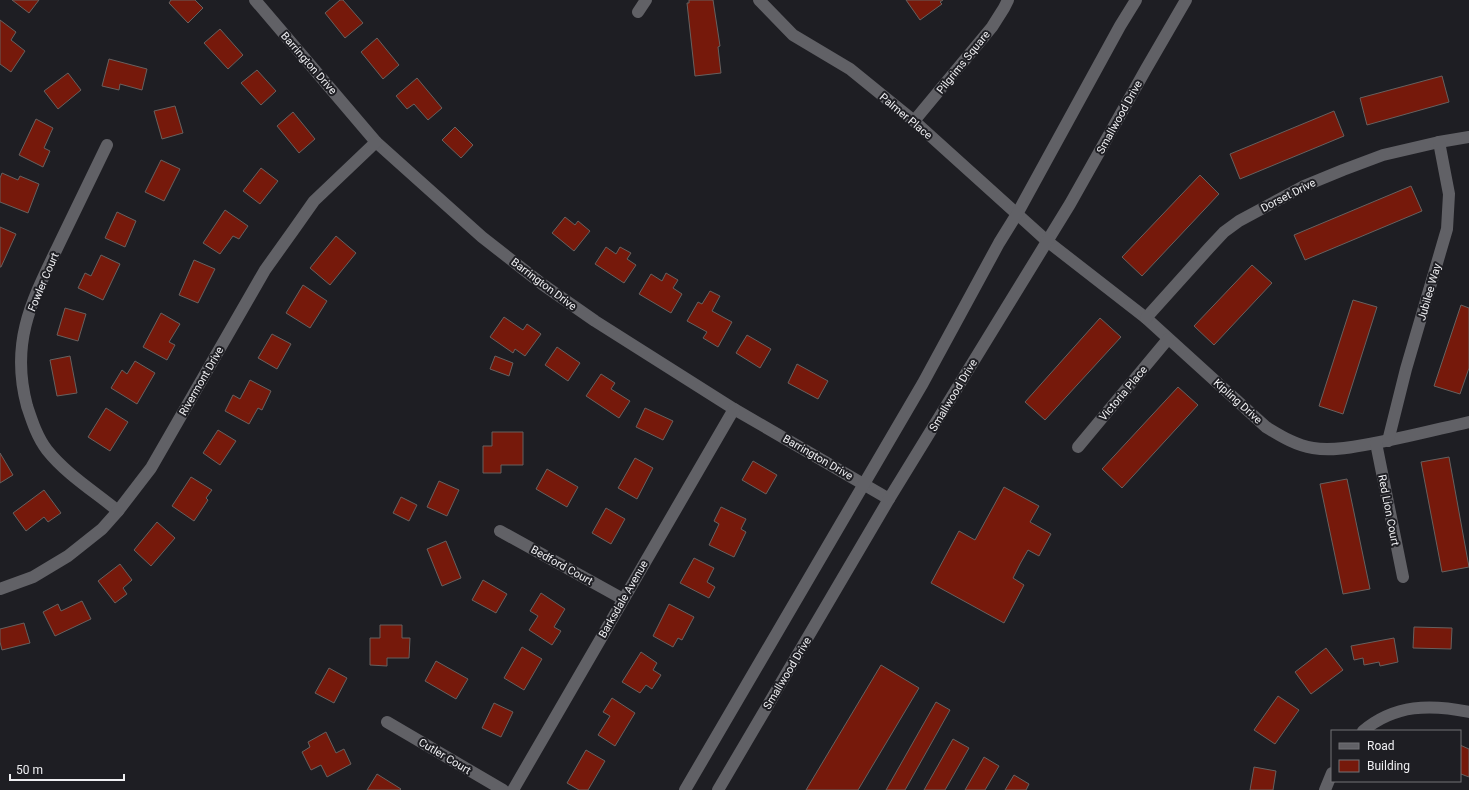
<svg xmlns="http://www.w3.org/2000/svg" width="1469" height="790" font-family="Roboto,sans-serif">
<rect width="100%" height="100%" fill="#1e1e23"/>
<!-- building -->
<g fill="#76190b" stroke="#67615f">
<polygon points="12,0 39,0 29,13"/>
<polygon points="171,0 195,0 203,8 188,23 169,3"/>
<polygon points="340,0 343,0 363,23 345,38 325,13"/>
<polygon points="689,0 713,0 720,46 718,47 721,73 695,76 687,3 689,3"/>
<polygon points="906,0 943,0 940,2 942,4 920,20"/>
<polygon points="0,20 16,32 11,40 25,51 11,72 0,64"/>
<polygon points="220,29 243,55 228,69 204,43"/>
<polygon points="377,38 399,65 383,79 361,52"/>
<polygon points="109,59 147,69 142,90 120,84 119,90 102,86"/>
<polygon points="257,70 276,91 261,105 241,83"/>
<polygon points="68,73 81,90 58,109 44,91"/>
<polygon points="1442,76 1449,102 1367,125 1360,98"/>
<polygon points="417,78 442,108 428,120 414,104 407,109 396,96"/>
<polygon points="175,106 183,133 162,139 154,111"/>
<polygon points="1334,111 1344,136 1240,179 1230,154"/>
<polygon points="293,112 315,139 299,153 277,126"/>
<polygon points="36,119 53,128 44,148 50,151 43,167 19,155"/>
<polygon points="455,127 473,145 461,158 442,140"/>
<polygon points="161,160 180,169 164,201 145,192"/>
<polygon points="261,168 278,181 260,204 243,191"/>
<polygon points="2,173 18,180 20,176 39,184 28,213 0,202 0,178"/>
<polygon points="1200,175 1219,194 1142,276 1122,257"/>
<polygon points="1411,186 1422,211 1305,260 1294,235"/>
<polygon points="225,210 248,226 239,239 233,236 220,254 203,243"/>
<polygon points="117,212 136,221 125,247 105,238"/>
<polygon points="565,217 575,225 578,221 590,231 574,251 552,233"/>
<polygon points="0,227 16,234 1,267 0,267"/>
<polygon points="336,236 356,253 330,285 310,268"/>
<polygon points="606,247 616,254 620,247 631,253 627,259 636,265 624,283 595,264"/>
<polygon points="101,255 120,264 103,300 78,288 85,273 91,276"/>
<polygon points="194,260 215,269 198,303 179,295"/>
<polygon points="1252,265 1272,283 1214,345 1194,326"/>
<polygon points="666,273 678,280 673,288 682,294 671,313 639,294 651,274 662,281"/>
<polygon points="303,285 327,301 310,328 286,313"/>
<polygon points="710,291 720,296 712,311 732,322 718,347 703,338 707,332 687,321 698,302 702,304"/>
<polygon points="1353,300 1377,307 1343,414 1319,406"/>
<polygon points="1461,305 1469,308 1469,368 1460,394 1434,386"/>
<polygon points="65,308 86,314 78,341 57,335"/>
<polygon points="161,313 180,324 169,342 175,345 167,360 143,347"/>
<polygon points="504,317 523,330 527,324 541,334 525,356 515,349 513,353 490,337"/>
<polygon points="1100,318 1121,337 1045,420 1025,402"/>
<polygon points="272,334 291,344 277,369 258,358"/>
<polygon points="747,335 771,349 760,368 736,353"/>
<polygon points="557,347 580,363 568,381 545,365"/>
<polygon points="70,356 77,393 57,396 50,360"/>
<polygon points="495,356 513,363 509,376 490,369"/>
<polygon points="135,361 155,373 137,404 111,388 122,370 127,374"/>
<polygon points="797,364 828,381 818,399 788,383"/>
<polygon points="601,374 615,383 611,389 630,401 619,418 586,396"/>
<polygon points="250,380 271,391 262,410 258,408 249,424 225,411 233,395 240,399"/>
<polygon points="1178,387 1198,405 1122,488 1102,469"/>
<polygon points="106,408 128,422 110,451 88,437"/>
<polygon points="645,408 673,421 663,440 636,427"/>
<polygon points="218,430 236,441 220,465 203,453"/>
<polygon points="492,432 523,432 523,465 501,465 501,473 483,473 483,446 492,446"/>
<polygon points="0,453 13,475 0,483"/>
<polygon points="1449,457 1469,567 1442,572 1421,462"/>
<polygon points="635,458 653,468 637,499 618,488"/>
<polygon points="753,461 777,475 766,494 742,480"/>
<polygon points="547,469 578,487 567,507 536,489"/>
<polygon points="191,477 212,490 206,498 208,500 194,521 172,506"/>
<polygon points="1347,479 1370,589 1343,594 1320,484"/>
<polygon points="439,481 459,490 447,516 427,507"/>
<polygon points="1004,487 1039,506 1030,522 1051,534 1039,556 1028,550 1020,564 1013,578 1024,585 1004,623 931,583 959,531 975,540"/>
<polygon points="44,490 61,513 48,522 44,517 26,531 13,513"/>
<polygon points="401,497 417,505 409,521 393,513"/>
<polygon points="721,507 746,519 741,529 746,532 734,557 709,545 719,524 714,521"/>
<polygon points="606,508 625,519 611,544 592,533"/>
<polygon points="157,522 175,538 151,566 134,550"/>
<polygon points="446,541 461,578 442,586 427,549"/>
<polygon points="694,558 714,568 707,582 715,587 709,598 680,583"/>
<polygon points="120,564 132,580 123,588 127,594 115,603 98,581"/>
<polygon points="483,580 507,594 496,613 472,600"/>
<polygon points="541,593 565,609 554,627 561,631 552,645 529,630 538,616 530,611"/>
<polygon points="82,601 91,619 55,636 43,612 58,604 61,611"/>
<polygon points="669,604 694,617 682,640 678,638 673,647 653,636"/>
<polygon points="24,623 30,643 2,650 0,642 0,629"/>
<polygon points="380,625 402,625 402,638 410,638 409,658 387,658 387,666 370,665 370,638 380,638"/>
<polygon points="1414,627 1452,628 1451,649 1413,648"/>
<polygon points="1394,638 1398,662 1380,666 1379,662 1364,665 1363,658 1354,660 1351,646"/>
<polygon points="522,647 542,659 524,690 504,678"/>
<polygon points="1326,648 1343,670 1311,694 1295,672"/>
<polygon points="641,652 657,663 653,670 661,675 652,689 646,685 640,693 622,682"/>
<polygon points="436,661 468,679 456,699 425,681"/>
<polygon points="881,665 919,688 858,790 806,790"/>
<polygon points="329,668 347,678 334,703 315,693"/>
<polygon points="1278,696 1299,710 1275,744 1254,730"/>
<polygon points="612,698 635,713 615,746 598,735 610,716 603,712"/>
<polygon points="936,702 950,710 905,790 886,790"/>
<polygon points="494,703 513,712 501,737 482,728"/>
<polygon points="326,732 336,753 344,749 351,764 327,777 321,765 311,770 302,752 310,747 308,742"/>
<polygon points="953,739 969,748 945,790 924,790"/>
<polygon points="1460,745 1469,749 1469,777 1461,774 1460,775"/>
<polygon points="586,750 605,761 588,790 579,790 567,783"/>
<polygon points="984,757 999,766 985,790 965,790"/>
<polygon points="1254,767 1276,771 1273,790 1250,790"/>
<polygon points="377,774 401,789 400,790 367,790"/>
<polygon points="1014,775 1029,784 1026,790 1005,790"/>
</g>
<g fill="none" stroke-linecap="round" stroke-linejoin="round">
<!-- street -->
<g stroke="#616166" stroke-width="12">
<polyline points="255,0 376,142 482,237 542,284 595,321 734,409 889,499"/>
<path d="M 759,0 L 793,35 L 850,69 L 914,121 L 1047,241 L 1146,318 L 1266,427 C 1281,436 1295,445 1313,448 C 1330,451 1348,448 1364,445 C 1400,439 1434,430 1469,422"/>
<polyline points="638,12 646,0"/>
<polyline points="914,121 992,27 1004,8 1008,0"/>
<path d="M 107,145 C 92,176 77,207 62,238 C 34,297 9,339 27,406 C 32,421 37,437 47,450 C 66,474 95,492 118,511"/>
<polyline points="1146,318 1209,248 1224,232 1239,221 1304,186 1343,170 1383,155 1439,142 1469,137"/>
<polyline points="1388,441 1406,369 1447,229 1449,194 1439,142"/>
<polyline points="1376,443 1403,577"/>
<polyline points="1078,447 1168,339"/>
<polyline points="500,531 623,599"/>
<polyline points="0,589 33,577 68,556 102,529 118,511 151,468 265,270 295,228 314,201 376,142"/>
<polyline points="387,722 503,790"/>
<path d="M 1363,731 C 1395,704 1431,704 1469,712"/>
<polyline points="513,790 734,409"/>
<polyline points="1325,790 1332,773"/>
</g>
<!-- secondary -->
<g stroke="#616166" stroke-width="12">
<polyline points="685,790 923,383 999,243 1017,214 1120,26 1136,0"/>
<polyline points="718,790 889,499 1070,204 1146,69 1186,0"/>
</g>
</g>
<g text-anchor="middle" stroke-width="4" stroke-linejoin="round" paint-order="stroke">
<!-- street labels -->
<g font-size="11" fill="#efeff2" stroke="#1e1e23">
<text transform="translate(963 62) rotate(-51)" y="4">Pilgrims Square</text>
<text transform="translate(309 63) rotate(49)" y="4">Barrington Drive</text>
<text transform="translate(906 116) rotate(40)" y="4">Palmer Place</text>
<text transform="translate(1119 117) rotate(-61)" y="4">Smallwood Drive</text>
<text transform="translate(1288 195) rotate(-27)" y="4">Dorset Drive</text>
<text transform="translate(43 282) rotate(-67)" y="4">Fowler Court</text>
<text transform="translate(544 284) rotate(37)" y="4">Barrington Drive</text>
<text transform="translate(1429 292) rotate(-74)" y="4">Jubilee Way</text>
<text transform="translate(201 381) rotate(-60)" y="4">Rivermont Drive</text>
<text transform="translate(1123 393) rotate(-50)" y="4">Victoria Place</text>
<text transform="translate(953 395) rotate(-59)" y="4">Smallwood Drive</text>
<text transform="translate(1238 401) rotate(42)" y="4">Kipling Drive</text>
<text transform="translate(818 457) rotate(30)" y="4">Barrington Drive</text>
<text transform="translate(1389 510) rotate(79)" y="4">Red Lion Court</text>
<text transform="translate(562 565) rotate(29)" y="4">Bedford Court</text>
<text transform="translate(623 599) rotate(-60)" y="4">Barksdale Avenue</text>
<text transform="translate(787 673) rotate(-59)" y="4">Smallwood Drive</text>
<text transform="translate(445 756) rotate(31)" y="4">Cutler Court</text>
</g>
</g>
<!-- legend -->
<rect x="1331" y="730" width="130" height="52" fill="#1e1e23" stroke="#727276"/>
<rect x="1339" y="743" width="20" height="6" fill="#616166" stroke="#727276"/>
<text x="1367" y="750" font-size="12" fill="#efeff2">Road</text>
<rect x="1339" y="760" width="20" height="12" fill="#76190b" stroke="#727276"/>
<text x="1367" y="770" font-size="12" fill="#efeff2">Building</text>
<!-- scale -->
<path d="M10 774v6h114v-6" fill="none" stroke="#efeff2" stroke-width="2"/>
<text x="16" y="774" font-size="12" fill="#efeff2" stroke="#1e1e23" stroke-width="3" paint-order="stroke">50 m</text>
</svg>
